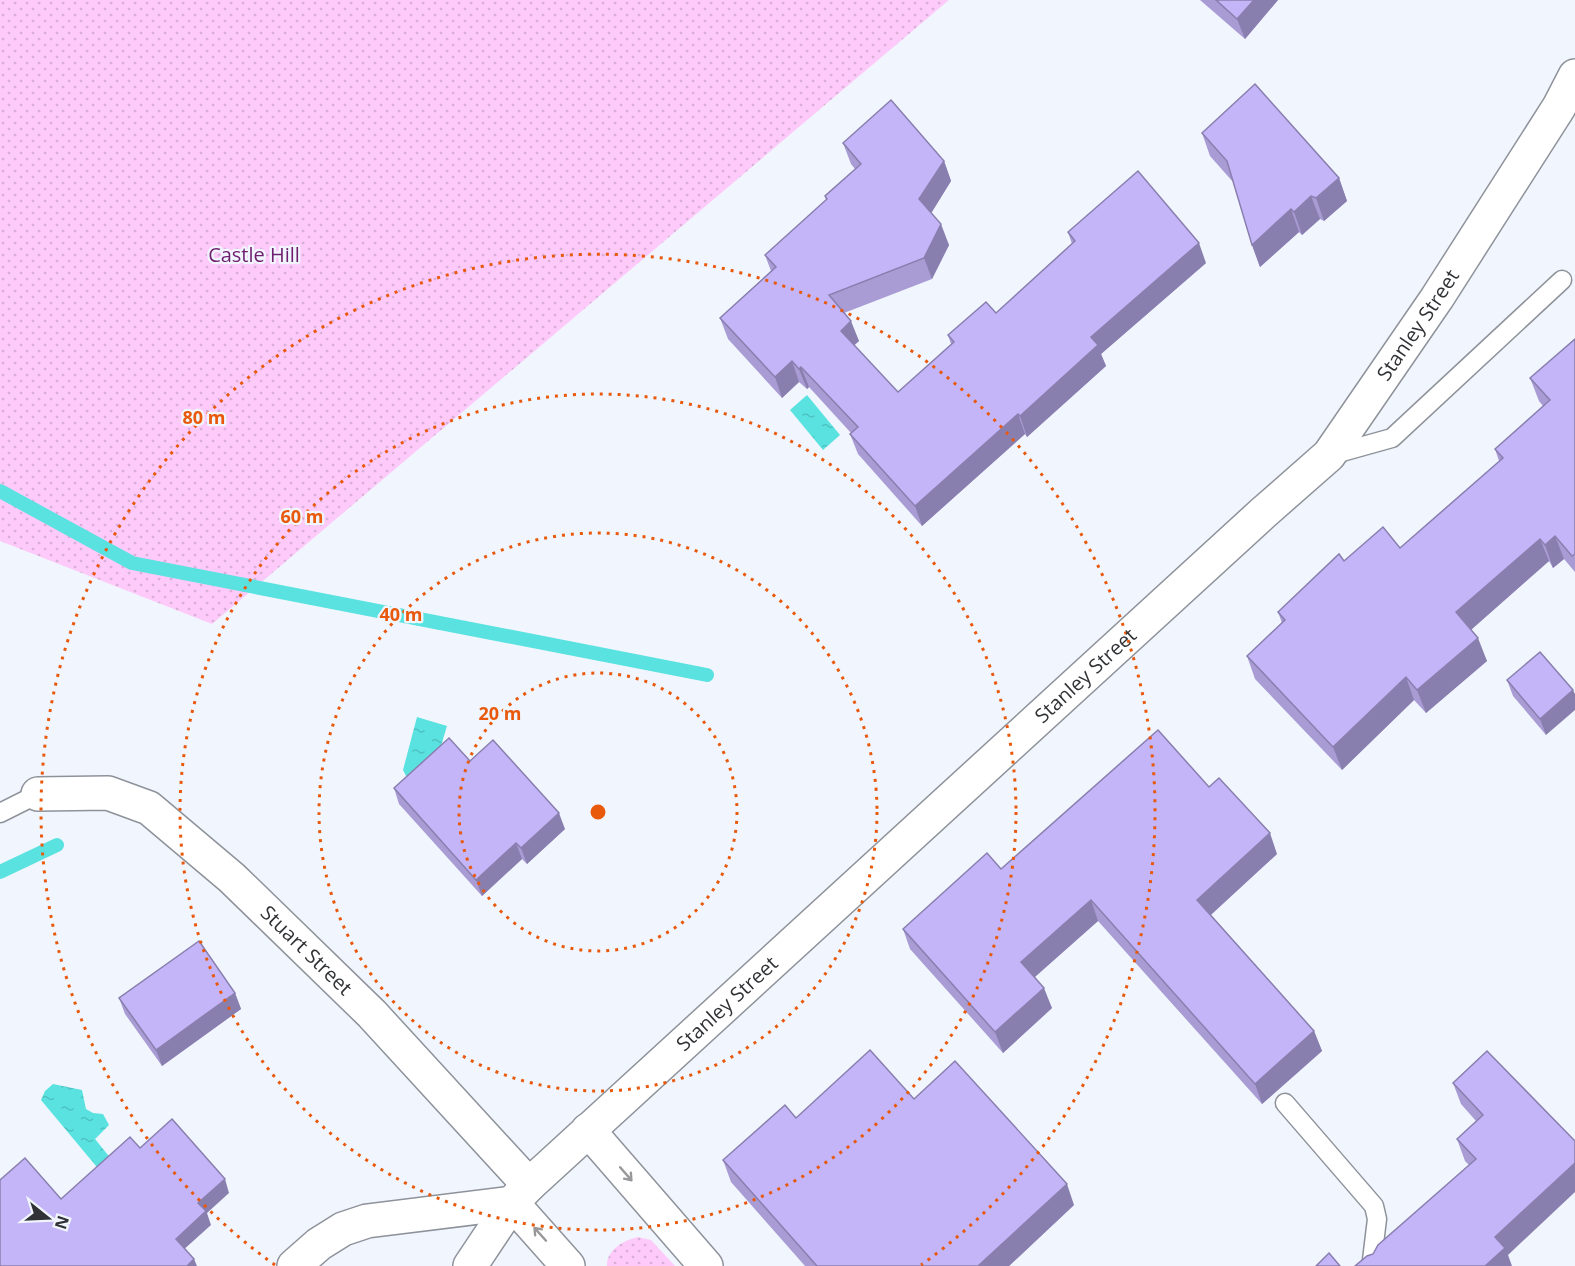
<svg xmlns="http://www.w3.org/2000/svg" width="1575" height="1266" font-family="'Open Sans',sans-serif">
<defs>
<pattern id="grass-dots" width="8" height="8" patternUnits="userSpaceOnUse" patternTransform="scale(1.5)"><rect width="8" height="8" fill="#fdcafa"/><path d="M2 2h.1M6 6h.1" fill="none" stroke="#d9aed7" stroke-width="1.8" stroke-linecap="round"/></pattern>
<pattern id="water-ripples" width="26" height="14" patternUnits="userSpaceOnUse" patternTransform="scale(1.5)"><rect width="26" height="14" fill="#59e2e0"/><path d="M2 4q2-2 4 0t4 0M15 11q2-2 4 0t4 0" fill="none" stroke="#4ec2c1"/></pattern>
</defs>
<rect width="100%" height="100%" fill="#f1f6fe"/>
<!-- grass -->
<g fill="url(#grass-dots)">
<polygon points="0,0 949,0 212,624 0,541"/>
<path d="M 638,1237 L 651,1240 L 675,1266 L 607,1266 C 606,1250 624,1240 638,1237 Z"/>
</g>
<!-- water -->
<g fill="url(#water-ripples)">
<polygon points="807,395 840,435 823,450 790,410"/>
<polygon points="417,717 447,726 435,766 417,797 403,770"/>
<polygon points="53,1084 82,1090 86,1109 93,1113 103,1114 109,1125 95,1139 112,1160 101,1172 41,1100 45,1091"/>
</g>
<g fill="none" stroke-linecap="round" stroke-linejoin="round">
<!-- stream -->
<g stroke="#59e2e0" stroke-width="14">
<polyline points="0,491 132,563 707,675"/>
<polyline points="0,872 57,845"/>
</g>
<defs>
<g id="service">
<polyline points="1331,455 1392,438 1562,280"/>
<polyline points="0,813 38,794"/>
<polyline points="1285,1103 1374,1206 1377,1219 1372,1260 1375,1266"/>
</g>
<g id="minor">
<path id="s1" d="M 38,794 L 108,793 L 149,808 L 232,878 L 372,1014 L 529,1185"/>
<polyline points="588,1130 706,1266"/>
<polyline points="294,1266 319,1244 343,1229 367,1221 512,1203 568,1266"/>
<path id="s2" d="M 470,1266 L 512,1203 L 529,1185 L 1263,513 L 1329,455 L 1437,298 L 1559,107 L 1575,76"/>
</g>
</defs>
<!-- service casing -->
<use href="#service" stroke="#8e929a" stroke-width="21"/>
<!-- minor casing -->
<use href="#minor" stroke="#8e929a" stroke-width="36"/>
<!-- service -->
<use href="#service" stroke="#fff" stroke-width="18"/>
<!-- minor -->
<use href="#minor" stroke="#fff" stroke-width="33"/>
</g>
<!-- wall -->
<g fill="#a99cd5">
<polygon points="1200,0 1278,0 1245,39"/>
<polygon points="1202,133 1339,178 1347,201 1324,221 1320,219 1302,235 1299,232 1260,267 1252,245 1233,182 1210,156"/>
<polygon points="843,143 944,161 951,181 931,213 949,245 932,279 844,313 859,341 854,345 898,392 951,344 948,335 996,313 1072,244 1068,232 1206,263 1101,354 1106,366 1027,437 1025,434 922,526 858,454 850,434 851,433 809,387 807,389 799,382 782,398 728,339 720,318 771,271 765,255 826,200 825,196 855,169 851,164"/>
<polygon points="1575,339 1575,572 1564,559 1553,568 1549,561 1471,630 1487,661 1426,713 1414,700 1342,770 1255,679 1247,656 1282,623 1278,612 1344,561 1400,548 1499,461 1495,449 1543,406 1539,401 1530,378"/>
<polygon points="1540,652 1546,735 1513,696 1507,680"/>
<polygon points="470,761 565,829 527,864 522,859 482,896 399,804 394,788"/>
<polygon points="1209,787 1277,854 1211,915 1314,1031 1322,1051 1262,1104 1098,921 1035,977 1052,1008 1003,1053 910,949 903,929"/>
<polygon points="235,993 241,1009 162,1066 125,1014 119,998"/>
<polygon points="1487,1051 1508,1255 1373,1254 1469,1165 1465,1161 1457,1139 1476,1121 1461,1104 1453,1083"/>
<polygon points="914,1099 1074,1205 1009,1266 805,1266 731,1182 723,1160 796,1118"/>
</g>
<!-- shaded-wall -->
<g fill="#897fae">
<polygon points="1254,0 1278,0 1245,39 1237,19"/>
<polygon points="944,161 951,181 927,220 919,199"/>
<polygon points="1339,178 1347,201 1324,221 1316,198"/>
<polygon points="1311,196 1320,219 1302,235 1294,212"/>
<polygon points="1291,209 1299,232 1260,267 1252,245"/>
<polygon points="941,224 949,245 932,279 924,258"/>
<polygon points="1199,243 1206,263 1101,354 1106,366 1027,437 1020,416 1091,337"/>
<polygon points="851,321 859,341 848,351 841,331"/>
<polygon points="792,361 799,382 782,398 775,377"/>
<polygon points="801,367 809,387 807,389 799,369"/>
<polygon points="1018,414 1025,434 922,526 915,506"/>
<polygon points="1555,536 1564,559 1553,568 1545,545"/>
<polygon points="1540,539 1549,561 1465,635 1456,612"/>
<polygon points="1478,638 1487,661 1426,713 1417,690"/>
<polygon points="1406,677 1414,700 1342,770 1333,747"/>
<polygon points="1573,690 1575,694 1575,710 1546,735 1540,719"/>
<polygon points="559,813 565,829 527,864 521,848"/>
<polygon points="1270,833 1277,854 1205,920 1197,900"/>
<polygon points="516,843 522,859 482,896 476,880"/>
<polygon points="1091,900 1098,921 1029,982 1021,962"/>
<polygon points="1044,988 1052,1008 1003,1053 995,1032"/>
<polygon points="235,993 241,1009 162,1066 156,1050"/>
<polygon points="1314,1031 1322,1051 1262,1104 1255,1084"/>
<polygon points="1575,1163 1575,1192 1508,1255 1512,1266 1485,1266 1495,1237"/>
<polygon points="225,1179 229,1193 207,1213 211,1225 181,1252 176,1239 198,1203"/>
<polygon points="1067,1184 1074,1205 1009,1266 978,1266"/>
<polygon points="194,1259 197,1266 187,1266"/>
</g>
<!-- building -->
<g fill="#c4b5f8" stroke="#897fae" stroke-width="1.5">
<polygon points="1216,0 1254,0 1237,19"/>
<polygon points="1255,84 1339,178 1316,198 1311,196 1294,212 1291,209 1252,245 1227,161 1202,133"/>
<polygon points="891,100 944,161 919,199 941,224 924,258 829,295 851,321 841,331 898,392 954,342 948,335 986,302 996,313 1075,241 1068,232 1138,171 1199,243 1091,337 1098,345 1020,416 1018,414 915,506 850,434 858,427 801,367 799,369 792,361 775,377 720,318 776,267 765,255 827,199 825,196 861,164 843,143"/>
<polygon points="1575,339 1575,554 1572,556 1555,536 1545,545 1540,539 1456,612 1478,638 1417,690 1406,677 1333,747 1247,656 1285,620 1278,612 1339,554 1344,561 1383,527 1400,548 1503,458 1495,449 1550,400 1530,378"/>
<polygon points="1540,652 1573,690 1540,719 1507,680"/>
<polygon points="1158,730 1209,787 1219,778 1270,833 1197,900 1314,1031 1255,1084 1091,900 1021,962 1044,988 995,1032 903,929 987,853 1001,869"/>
<polygon points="449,738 470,761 493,740 559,813 521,848 516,843 476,880 394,788"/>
<polygon points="199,941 235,993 156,1050 119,998"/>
<polygon points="870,1050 914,1099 955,1061 1067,1184 978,1266 817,1266 723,1160 785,1105 796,1118"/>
<polygon points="1487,1051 1575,1141 1575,1163 1495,1237 1505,1248 1485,1266 1355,1266 1367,1256 1373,1254 1378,1245 1476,1159 1457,1139 1483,1115 1453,1083"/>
<polygon points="172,1119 225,1179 198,1203 206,1211 176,1239 194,1259 187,1266 0,1266 0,1180 25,1158 61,1199 130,1137 140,1148"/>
<polygon points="1329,1253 1340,1266 1316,1266"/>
</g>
<!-- one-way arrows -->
<defs><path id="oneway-shaft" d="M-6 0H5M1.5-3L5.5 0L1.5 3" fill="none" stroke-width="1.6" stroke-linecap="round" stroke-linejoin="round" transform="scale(1.5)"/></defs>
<g stroke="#98989a">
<use href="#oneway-shaft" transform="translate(626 1174) rotate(49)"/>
<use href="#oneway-shaft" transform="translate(540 1234) rotate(-132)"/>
</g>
<!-- distance rings -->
<g fill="none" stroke="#e8590c" stroke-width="3" stroke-dasharray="3 6">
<circle cx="598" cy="812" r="139"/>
<circle cx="598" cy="812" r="279"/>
<circle cx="598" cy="812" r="418"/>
<path d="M275 1265A557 557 0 1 1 921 1265"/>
</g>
<g text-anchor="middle" stroke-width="4.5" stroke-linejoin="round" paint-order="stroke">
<!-- park labels -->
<g font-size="20" fill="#6e1e6d" stroke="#f1f6fe">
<text x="254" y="262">Castle Hill</text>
</g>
<!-- street labels -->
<g font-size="20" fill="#303235" stroke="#f1f6fe">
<text dy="7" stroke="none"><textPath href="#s2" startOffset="1341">Stanley Street</textPath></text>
<text dy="7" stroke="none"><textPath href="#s2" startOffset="855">Stanley Street</textPath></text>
<text dy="7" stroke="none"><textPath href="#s1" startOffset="326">Stuart Street</textPath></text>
<text dy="7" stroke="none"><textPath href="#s2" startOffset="369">Stanley Street</textPath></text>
</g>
</g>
<circle cx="598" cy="812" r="9" fill="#e8590c" stroke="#f1f6fe" stroke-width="3"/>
<g font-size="18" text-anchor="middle" font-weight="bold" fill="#e8590c" stroke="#f1f6fe" stroke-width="4.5" stroke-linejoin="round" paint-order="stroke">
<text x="204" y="424">80 m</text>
<text x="302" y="523">60 m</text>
<text x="401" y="621">40 m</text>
<text x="500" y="720">20 m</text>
</g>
<!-- north arrow -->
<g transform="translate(48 1218) rotate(108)" stroke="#f1f6fe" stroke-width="4.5" paint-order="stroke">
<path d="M0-4.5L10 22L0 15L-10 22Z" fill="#303235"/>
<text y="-9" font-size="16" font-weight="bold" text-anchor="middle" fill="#303235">N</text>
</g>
</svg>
